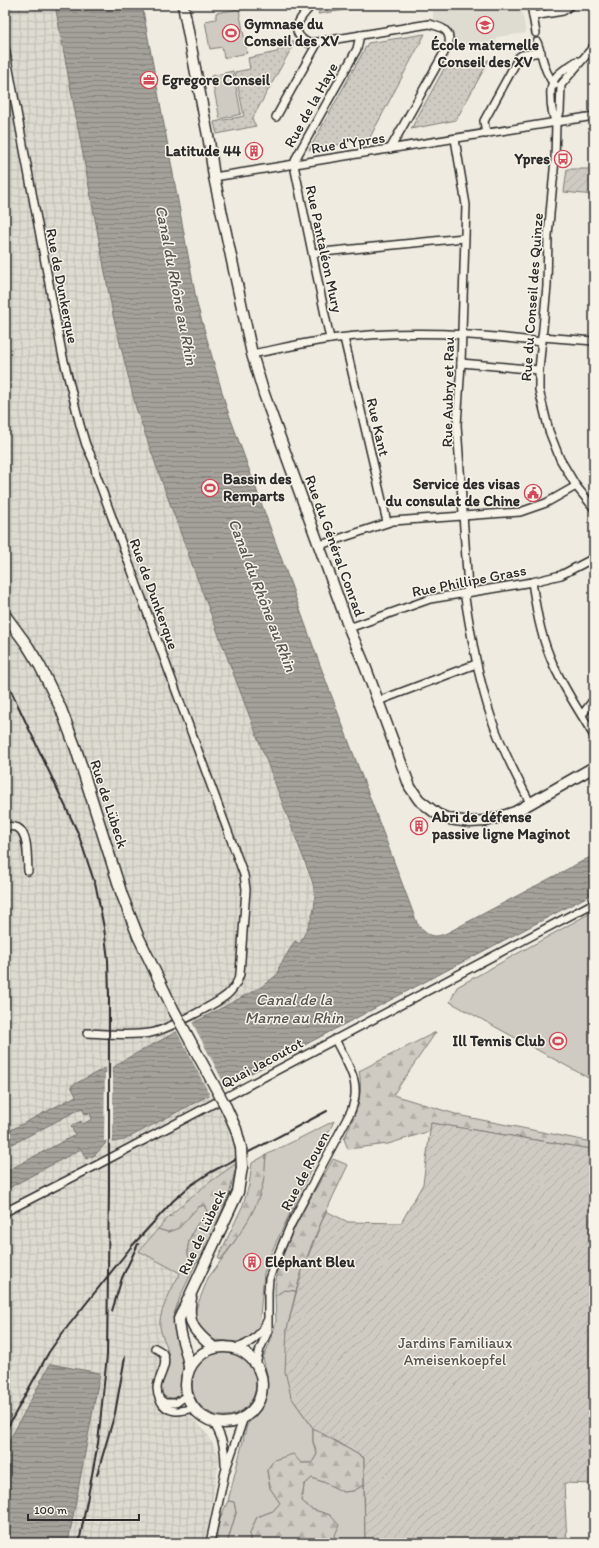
<svg xmlns="http://www.w3.org/2000/svg" width="599" height="1548" font-family="Itim,sans-serif">
<defs>
<pattern id="industrial-grid" width="8" height="8" patternUnits="userSpaceOnUse"><rect width="8" height="8" fill="#dedbd1"/><path d="M0 4h8M4 0v8" fill="none" stroke="#bfbcb4"/></pattern>
<pattern id="forest-firs" width="22" height="20" patternUnits="userSpaceOnUse"><rect width="22" height="20" fill="#cfcbc2"/><path d="M5 1l3.5 6h-7zM16 11l3.5 6h-7z" fill="#b2aea7"/></pattern>
<pattern id="park-dots" width="8" height="8" patternUnits="userSpaceOnUse"><rect width="8" height="8" fill="#cfcbc2"/><path d="M2 2h.1M6 6h.1" fill="none" stroke="#b2aea7" stroke-width="1.8" stroke-linecap="round"/></pattern>
<pattern id="garden-furrows" width="10" height="10" patternUnits="userSpaceOnUse"><rect width="10" height="10" fill="#cfcbc2"/><path d="M-1 1l2-2M0 10L10 0M9 11l2-2" fill="none" stroke="#b2aea7"/></pattern>
<pattern id="water-rules" width="6" height="5" patternUnits="userSpaceOnUse"><rect width="6" height="5" fill="#a4a29a"/><path d="M0 2.5h6" fill="none" stroke="#86847e"/></pattern>
</defs>
<rect width="100%" height="100%" fill="#efebe0"/>
<filter id="ink" filterUnits="userSpaceOnUse"><feTurbulence type="fractalNoise" baseFrequency=".025" numOctaves="2"/><feDisplacementMap in="SourceGraphic" scale="8" xChannelSelector="R" yChannelSelector="G"/><feConvolveMatrix kernelMatrix="1 2 1 2 8 2 1 2 1" color-interpolation-filters="sRGB"/></filter>
<g filter="url(#ink)">
<!-- built -->
<polygon fill="#dedbd1" points="433,5 521,5 526,33 496,37 497,46 478,49 454,44 454,35 451,29 439,21 433,19"/>
<!-- industrial -->
<polygon fill="url(#industrial-grid)" points="5,5 55,5 120,347 136,408 157,468 315,893 315,909 300,944 295,942 279,967 278,974 261,987 177,1032 229,1128 237,1163 201,1188 180,1205 139,1250 180,1273 164,1305 160,1326 164,1341 154,1382 153,1390 156,1405 170,1413 185,1411 205,1430 220,1457 205,1543 5,1543"/>
<!-- grass -->
<g fill="#cfcbc2" stroke="#7d7b76">
<polygon points="239,9 247,53 224,58 222,47 210,49 205,21 216,19 216,13"/>
<polygon points="233,71 241,114 220,119 211,76"/>
<polygon points="594,911 594,1081 450,1002 457,987"/>
<polygon points="334,1121 272,1251 264,1273 259,1327 250,1337 241,1342 213,1340 205,1336 195,1321 196,1309 208,1278 231,1247 248,1219 263,1183 266,1155"/>
<path d="M 204,1205 L 207,1211 C 197,1224 182,1244 190,1260 L 196,1263 L 180,1297 L 173,1317 L 177,1338 L 184,1355 L 184,1366 L 181,1375 L 180,1394 L 177,1398 C 145,1399 167,1373 168,1360 C 170,1348 162,1339 160,1327 C 158,1312 173,1287 180,1273 L 139,1251 L 158,1229 L 168,1232 L 198,1207 Z"/>
<polygon points="284,1290 296,1291 287,1329 291,1397 313,1428 313,1442 317,1454 312,1463 301,1463 274,1460 267,1471 270,1488 280,1503 273,1511 257,1517 250,1533 250,1543 227,1543 236,1513 234,1502 228,1501 247,1425 257,1414 264,1404 267,1394 267,1374 263,1358 271,1340 276,1321 275,1296"/>
<circle cx="224" cy="1384" r="32"/>
<polygon points="312,1478 326,1483 343,1492 353,1491 364,1485 365,1543 331,1543 333,1541 330,1515 311,1509 302,1501 304,1485"/>
</g>
<!-- forest -->
<g fill="url(#forest-firs)" stroke="#7d7b76">
<path d="M 436,1032 L 393,1095 L 462,1116 L 587,1141 L 594,1145 L 594,1149 L 585,1148 L 431,1123 L 430,1131 L 388,1144 L 348,1149 L 344,1139 C 355,1115 364,1097 359,1071 Z"/>
<path d="M 266,1155 C 265,1164 265,1174 263,1183 C 257,1211 238,1238 220,1260 L 218,1258 L 243,1205 L 249,1185 L 252,1163 Z"/>
<path d="M 333,1159 L 348,1165 C 329,1205 308,1247 296,1291 L 284,1290 L 275,1296 C 273,1254 312,1197 333,1159 Z"/>
<path d="M 237,1163 L 229,1195 L 202,1256 L 196,1263 L 190,1260 C 182,1244 197,1224 207,1211 L 204,1205 L 198,1207 L 179,1228 L 168,1232 L 158,1229 C 181,1202 208,1183 237,1163 Z"/>
<polygon points="313,1428 364,1458 364,1485 353,1491 343,1492 326,1483 312,1478 304,1485 302,1501 311,1509 330,1515 339,1525 333,1541 331,1543 250,1543 250,1533 257,1517 273,1511 280,1503 270,1488 267,1470 274,1460 293,1454 301,1463 312,1463 317,1454 313,1442"/>
<path d="M 228,1501 L 234,1502 L 236,1513 L 227,1543 L 218,1543 C 214,1530 222,1513 228,1501 Z"/>
</g>
<!-- park -->
<g fill="url(#park-dots)" stroke="#7d7b76">
<polygon points="322,5 379,5 318,14"/>
<polygon points="425,34 369,139 309,150 368,43"/>
<polygon points="285,38 287,38 295,42 252,119 256,126 217,134 214,122 244,116 235,72 250,69 248,58 277,52"/>
<polygon points="489,60 456,120 411,129 445,67"/>
</g>
<!-- garden -->
<g fill="url(#garden-furrows)" stroke="#7d7b76">
<polygon points="567,169 594,169 594,195 564,192"/>
<polygon points="431,1123 585,1148 594,1149 594,1484 564,1483 567,1543 365,1543 364,1458 313,1428 291,1397 285,1371 287,1329 301,1274 326,1211 348,1222 401,1223 423,1184"/>
</g>
<!-- water -->
<g fill="url(#water-rules)" stroke="#74726e">
<path d="M 55,5 L 142,5 L 197,304 L 226,406 L 320,665 L 417,923 C 426,936 433,939 447,933 L 594,855 L 594,893 L 124,1140 L 113,1142 L 113,1137 L 106,1140 L 105,1144 L 95,1155 L 86,1159 L 81,1149 L 5,1190 L 5,1172 L 75,1135 L 71,1126 L 81,1121 L 83,1124 L 92,1119 L 90,1113 L 85,1114 L 82,1108 L 5,1148 L 5,1133 L 76,1096 L 71,1086 L 105,1068 L 106,1079 L 113,1076 L 113,1068 L 122,1061 L 261,987 L 278,974 L 279,967 L 295,941 L 300,944 C 310,920 320,908 312,881 L 196,575 L 157,468 L 136,408 L 113,315 Z"/>
<polygon points="50,1364 100,1373 68,1543 5,1543 5,1449"/>
</g>
<!-- pier -->
<g fill="#efebe0">
<polygon points="192,1022 227,1089 211,1097 176,1030"/>
<polygon points="105,1073 107,1073 108,1076 111,1073 113,1073 113,1141 111,1141 111,1140 104,1141"/>
</g>
<g fill="none" stroke-linecap="round" stroke-linejoin="round">
<defs>
<g id="street">
<path d="M 312,5 C 300,18 287,31 308,43 L 318,42"/>
<polyline points="531,5 536,33"/>
<polyline points="533,16 563,11 571,5"/>
<path d="M 537,42 C 543,57 544,73 555,85"/>
<polyline points="594,46 561,85 560,112 556,123 555,159 548,236 547,286 539,370 539,390 549,431 560,459 576,486 594,508"/>
<path d="M 5,48 L 62,353 L 80,425 L 86,445 L 94,462 L 96,474 L 244,875 L 246,889 L 240,974 C 238,981 235,987 229,993 C 219,1003 164,1031 150,1033 C 130,1036 108,1034 87,1033"/>
<path d="M 276,117 L 318,42 L 429,24 C 442,27 451,30 449,44 L 390,149"/>
<path d="M 556,123 C 552,114 551,107 551,98 C 549,76 561,72 577,61"/>
<polyline points="486,134 484,121 519,57 522,55 541,52"/>
<path d="M 455,139 L 466,205 L 461,363 L 457,425 L 468,588 L 465,598 C 472,641 479,682 493,723 C 503,751 517,777 530,803"/>
<polyline points="214,177 594,116"/>
<polyline points="313,253 464,238"/>
<polyline points="542,337 594,341"/>
<polyline points="344,338 387,522"/>
<polyline points="330,339 294,165 296,158 357,49 360,35"/>
<path d="M 252,354 C 278,349 304,343 330,339 C 399,330 472,333 542,342"/>
<polyline points="461,363 539,370"/>
<polyline points="320,545 393,521 520,512 546,503 576,486"/>
<path d="M 532,582 C 536,608 540,633 550,657 C 561,685 579,710 594,736"/>
<polyline points="349,628 430,599 532,582 561,575 594,558"/>
<polyline points="378,701 476,664"/>
<polyline points="582,715 594,699"/>
<path d="M 5,826 C 9,827 14,826 18,828 C 29,834 27,860 28,871"/>
<polyline points="5,1212 97,1165 594,903"/>
<path d="M 155,1348 L 162,1352 C 170,1364 158,1376 157,1388 C 157,1393 158,1396 160,1400 C 167,1414 180,1412 193,1408"/>
<path d="M 236,1348 C 250,1344 261,1335 267,1321"/>
<path d="M 256,1364 L 260,1349 L 268,1331 L 268,1292 L 269,1279 L 275,1262 L 291,1224 L 351,1111 C 363,1082 347,1065 335,1039"/>
<polyline points="161,1400 165,1403 176,1403 187,1395"/>
<path d="M 213,1422 C 222,1436 225,1448 225,1465"/>
<polyline points="210,1543 225,1472 244,1417"/>
</g>
<g id="secondary">
<polyline points="183,5 209,141 214,177 252,354 264,394 349,628 365,666 410,787 419,800 437,814 449,819 470,822 486,821 500,817 515,812 594,767"/>
<polyline points="5,615 27,645 40,666 61,709 76,749 122,895 138,936 173,1009"/>
<polyline points="226,1107 236,1129 241,1148"/>
<path d="M 191,1298 C 186,1324 195,1332 214,1348"/>
<circle cx="224" cy="1385" r="38"/>
<path d="M 189,1368 C 188,1351 179,1337 179,1319 L 238,1192 L 242,1167"/>
</g>
</defs>
<!-- street casing -->
<use href="#street" stroke="#2b2b2b" stroke-width="10"/>
<!-- secondary casing -->
<use href="#secondary" stroke="#2b2b2b" stroke-width="13"/>
<!-- street -->
<use href="#street" stroke="#f7f3e8" stroke-width="7"/>
<!-- secondary -->
<use href="#secondary" stroke="#f7f3e8" stroke-width="10"/>
<!-- rail -->
<g stroke="#2b2b2b" stroke-width="2">
<polyline points="5,678 78,833 96,887 104,928 108,960 109,994 109,1189 107,1355 98,1443 79,1543"/>
<polyline points="112,1311 122,1278 138,1244"/>
<polyline points="5,1432 49,1352 61,1335 131,1247 173,1201 191,1185 211,1172 327,1111"/>
<polyline points="97,1475 115,1413 125,1357"/>
</g>
<defs>
<g id="secondary-bridge">
<polyline points="173,1009 226,1107"/>
<polyline points="241,1148 242,1167"/>
</g>
</defs>
<!-- secondary-bridge casing -->
<use href="#secondary-bridge" stroke="#2b2b2b" stroke-width="13" stroke-linecap="butt"/>
<!-- secondary-bridge -->
<use href="#secondary-bridge" stroke="#f7f3e8" stroke-width="10"/>
</g>
</g>
<!-- icons -->
<defs>
<symbol id="school-ring" viewBox="-11 -11 22 22"><circle r="9.5" fill="#f7f3e8" stroke="#d1495b" stroke-width="1.5"/><path d="M0-5L7-2L0 1L-7-2ZM-4 1L0 2.5L4 1V4Q0 6-4 4Z" fill="#d1495b"/></symbol>
<symbol id="stadium-ring" viewBox="-11 -11 22 22"><circle r="9.5" fill="#f7f3e8" stroke="#d1495b" stroke-width="1.5"/><path d="M0-5a6.5 5 0 1 0 0 10a6.5 5 0 1 0 0-10ZM-3.5-1.8h7v3.6h-7Z" fill="#d1495b"/></symbol>
<symbol id="office-ring" viewBox="-11 -11 22 22"><circle r="9.5" fill="#f7f3e8" stroke="#d1495b" stroke-width="1.5"/><path d="M-6-3h4V-5.5h4V-3h4V5H-6ZM-1-4.5V-3h2v-1.5ZM-6 0V1H6V0Z" fill="#d1495b"/></symbol>
<symbol id="building-ring" viewBox="-11 -11 22 22"><circle r="9.5" fill="#f7f3e8" stroke="#d1495b" stroke-width="1.5"/><path d="M-4-6H4V6H1V3H-1V6H-4ZM-2.5-4.3h1.7v1.8h-1.7ZM.8-4.3h1.7v1.8H.8ZM-2.5-1h1.7V.8h-1.7ZM.8-1h1.7V.8H.8Z" fill="#d1495b"/></symbol>
<symbol id="bus-ring" viewBox="-11 -11 22 22"><circle r="9.5" fill="#f7f3e8" stroke="#d1495b" stroke-width="1.5"/><path d="M-5-6H5V4H4V6H2V4H-2V6H-4V4H-5ZM-3.5-4V0h7V-4ZM-3.5 1.2v1.5H-2V1.2ZM2 1.2v1.5H3.5V1.2Z" fill="#d1495b"/></symbol>
<symbol id="civic-ring" viewBox="-11 -11 22 22"><circle r="9.5" fill="#f7f3e8" stroke="#d1495b" stroke-width="1.5"/><path d="M-.6-6.5H3V-4.5H.6V-3L4-1V1h2V6H-6V1h2V-1L-.6-3ZM-1.2 2.5V6h2.4V2.5Z" fill="#d1495b"/></symbol>
</defs>
<g fill-rule="evenodd">
<use href="#school-ring" x="475" y="15" width="20" height="20"/>
<use href="#stadium-ring" x="221" y="23" width="20" height="20"/>
<use href="#office-ring" x="139" y="70" width="20" height="20"/>
<use href="#building-ring" x="244" y="141" width="20" height="20"/>
<use href="#bus-ring" x="553" y="149" width="20" height="20"/>
<use href="#stadium-ring" x="200" y="478" width="20" height="20"/>
<use href="#civic-ring" x="523" y="483" width="20" height="20"/>
<use href="#building-ring" x="409" y="816" width="20" height="20"/>
<use href="#stadium-ring" x="548" y="1031" width="20" height="20"/>
<use href="#building-ring" x="242" y="1252" width="20" height="20"/>
</g>
<g text-anchor="middle" stroke-width="3" stroke-linejoin="round" paint-order="stroke">
<!-- poi labels -->
<g font-size="15" font-weight="bold" fill="#2b2b2b" stroke="#f7f3e8" text-anchor="start">
<text x="244" y="29">Gymnase du<tspan x="244" dy="17">Conseil des XV</tspan></text>
<text x="485" y="50" text-anchor="middle">École maternelle<tspan x="485" dy="17">Conseil des XV</tspan></text>
<text x="162" y="85">Egregore Conseil</text>
<text x="241" y="156" text-anchor="end">Latitude 44</text>
<text x="550" y="164" text-anchor="end">Ypres</text>
<text x="223" y="484">Bassin des<tspan x="223" dy="17">Remparts</tspan></text>
<text x="520" y="489" text-anchor="end">Service des visas<tspan x="520" dy="17">du consulat de Chine</tspan></text>
<text x="432" y="822">Abri de défense<tspan x="432" dy="17">passive ligne Maginot</tspan></text>
<text x="545" y="1046" text-anchor="end">Ill Tennis Club</text>
<text x="265" y="1267">Eléphant Bleu</text>
</g>
<!-- street labels -->
<g font-size="15" fill="#2b2b2b" stroke="#f7f3e8">
<text transform="translate(311 105) rotate(-61)" y="5">Rue de la Haye</text>
<text transform="translate(348 143) rotate(-9)" y="5">Rue d'Ypres</text>
<text transform="translate(324 249) rotate(78)" y="5">Rue Pantaléon Mury</text>
<text transform="translate(62 286) rotate(79)" y="5">Rue de Dunkerque</text>
<text transform="translate(532 297) rotate(-86)" y="5">Rue du Conseil des Quinze</text>
<text transform="translate(448 392) rotate(-89)" y="5">Rue Aubry et Rau</text>
<text transform="translate(378 427) rotate(77)" y="5">Rue Kant</text>
<text transform="translate(335 546) rotate(70)" y="5">Rue du Général Conrad</text>
<text transform="translate(469 581) rotate(-11)" y="5">Rue Phillipe Grass</text>
<text transform="translate(154 594) rotate(70)" y="5">Rue de Dunkerque</text>
<text transform="translate(109 804) rotate(72)" y="5">Rue de Lübeck</text>
<text transform="translate(262 1063) rotate(-28)" y="5">Quai Jacoutot</text>
<text transform="translate(305 1171) rotate(-62)" y="5">Rue de Rouen</text>
<text transform="translate(202 1232) rotate(-65)" y="5">Rue de Lübeck</text>
</g>
<!-- park labels -->
<g font-size="15" fill="#545351" stroke="#f7f3e8">
<text x="455" y="1348">Jardins Familiaux<tspan x="455" dy="17">Ameisenkoepfel</tspan></text>
</g>
<!-- water labels -->
<g font-size="16" font-style="italic" fill="#555552" stroke="#f7f3e8">
<text transform="translate(177 285) rotate(79)" y="6">Canal du Rhône au Rhin</text>
<text transform="translate(263 595) rotate(69)" y="6">Canal du Rhône au Rhin</text>
<text x="294" y="1005">Canal de la<tspan x="294" dy="18">Marne au Rhin</tspan></text>
</g>
</g>
<!-- margin -->
<rect width="599" height="1548" fill="none" stroke="#f7f3e8" stroke-width="20"/>
<rect x="10" y="10" width="579" height="1528" fill="none" stroke="#2b2b2b" stroke-width="1.5" filter="url(#ink)"/>
<!-- scale -->
<path d="M28 1514v6h111v-6" fill="none" stroke="#2b2b2b" stroke-width="2"/>
<text x="34" y="1514" font-size="12" fill="#2b2b2b" stroke="#f7f3e8" stroke-width="3" paint-order="stroke">100 m</text>
</svg>
